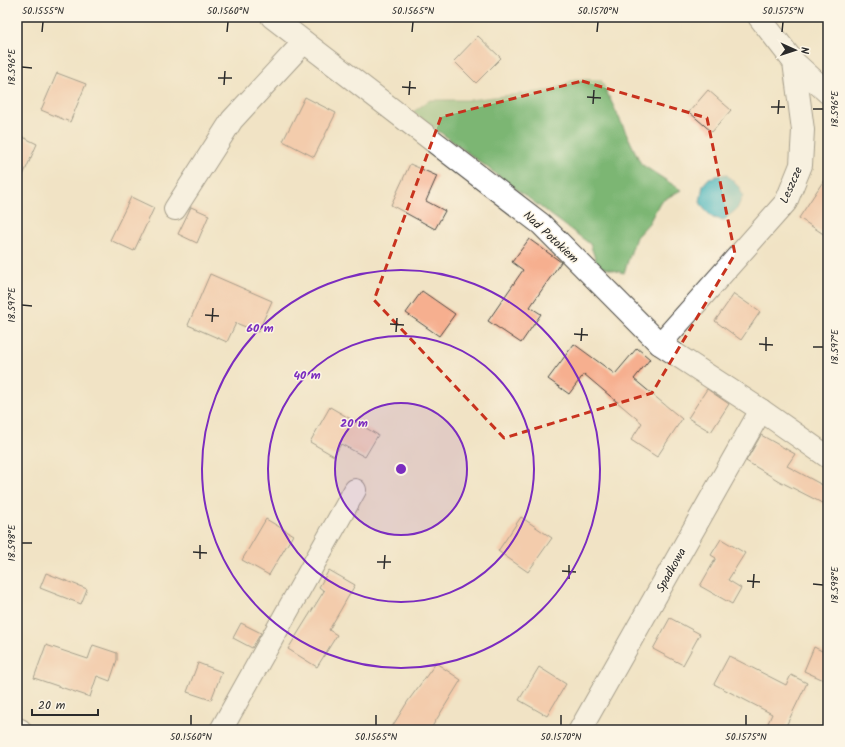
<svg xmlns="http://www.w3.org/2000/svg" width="845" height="747" font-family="Kalam,sans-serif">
<rect width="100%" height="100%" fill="#fcf5e5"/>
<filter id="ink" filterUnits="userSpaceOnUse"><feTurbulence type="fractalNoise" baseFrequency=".025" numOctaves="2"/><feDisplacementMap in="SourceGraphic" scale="8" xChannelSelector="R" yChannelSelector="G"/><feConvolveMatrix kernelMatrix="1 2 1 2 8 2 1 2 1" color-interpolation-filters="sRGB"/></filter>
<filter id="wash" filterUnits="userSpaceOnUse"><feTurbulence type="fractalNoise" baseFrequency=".012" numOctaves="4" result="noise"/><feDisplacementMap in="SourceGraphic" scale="16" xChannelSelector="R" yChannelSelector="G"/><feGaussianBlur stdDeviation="0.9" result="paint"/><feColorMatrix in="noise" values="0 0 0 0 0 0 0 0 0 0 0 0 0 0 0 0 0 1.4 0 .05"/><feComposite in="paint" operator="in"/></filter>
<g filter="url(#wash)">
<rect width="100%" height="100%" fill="#f1e3c5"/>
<!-- forest -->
<polygon fill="#7cb673" stroke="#54704f" points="575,79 601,80 641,164 681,190 660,202 649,223 636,237 624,273 598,266 590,244 413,112 430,100 469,100 552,90"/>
<!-- water -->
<polygon fill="#40b1b8" stroke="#366e72" points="726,174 739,187 743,196 737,209 724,220 713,218 704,209 700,202 703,185 709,178"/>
<g id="blocks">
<!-- building -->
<g fill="#f6af8f">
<polygon points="478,36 501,58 476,83 454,61"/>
<polygon points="57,73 86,84 70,122 41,110"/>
<polygon points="708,90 731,110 712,132 689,112"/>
<polygon points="305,97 336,113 314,157 283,141"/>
<polygon points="17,134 37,144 17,189"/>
<polygon points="410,164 437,176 426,201 445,211 435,229 391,205"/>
<polygon points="828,174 828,237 799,218"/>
<polygon points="131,197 154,208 134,251 110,240"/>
<polygon points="191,207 209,215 197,243 178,234"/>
<polygon points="529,239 561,262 530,307 541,314 521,343 488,321 523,270 512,262"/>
<polygon points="210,274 272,301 258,332 236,323 227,342 188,325"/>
<polygon points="422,291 455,314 439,336 406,313"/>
<polygon points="734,294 760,312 741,340 715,321"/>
<polygon points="574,344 615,374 637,348 650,359 634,379 682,419 657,457 631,440 642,423 584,374 569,394 548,379"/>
<polygon points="707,389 729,404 711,432 688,418"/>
<polygon points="330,407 378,435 365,457 341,444 334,456 310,442"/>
<polygon points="761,435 795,454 787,466 828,488 828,506 779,481 746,461"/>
<polygon points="521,517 552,538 528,572 498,551"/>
<polygon points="266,519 293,535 269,575 242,560"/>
<polygon points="721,539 745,553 728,580 741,588 732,604 700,586 716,558 711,555"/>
<polygon points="329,570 355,585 329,630 337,635 317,667 288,649 324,591 319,587"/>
<polygon points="46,573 87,589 81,604 40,588"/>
<polygon points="670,618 700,634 683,665 653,649"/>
<polygon points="241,623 261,633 252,648 233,638"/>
<polygon points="46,645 88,659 93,645 117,653 117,660 110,681 97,676 90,697 34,678"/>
<polygon points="814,647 828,654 828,682 804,671"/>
<polygon points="729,656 786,685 791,675 807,683 784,730 765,730 772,714 714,684"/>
<polygon points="198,663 222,672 211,700 187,692"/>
<polygon points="436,663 461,680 430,730 390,730 408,701"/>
<polygon points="539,667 566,684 547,716 519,700"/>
</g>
</g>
</g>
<g filter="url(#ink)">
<use href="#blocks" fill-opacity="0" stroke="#494742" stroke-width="1"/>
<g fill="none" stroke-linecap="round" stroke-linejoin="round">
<defs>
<g id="minor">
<polyline points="272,17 541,224 660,344 761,410 828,457"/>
<polyline points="794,62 828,93"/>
<polyline points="175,209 232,120 304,42"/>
<polyline points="660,344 786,202 801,165 803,130 794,62 759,17"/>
<polyline points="17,729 20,730"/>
<polyline points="221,730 355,490"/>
<polyline points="580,730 761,410"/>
</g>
</defs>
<!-- minor casing -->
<use href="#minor" stroke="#494742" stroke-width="24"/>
<!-- minor -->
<use href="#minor" stroke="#fff" stroke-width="22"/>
</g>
</g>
<!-- marked area -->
<path d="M0 0H845V747H0ZM 582,81 L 707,118 L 735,254 L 652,393 L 504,438 L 374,300 L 441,117 Z" fill="#f1e3c5" fill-opacity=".55" fill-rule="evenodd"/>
<path fill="none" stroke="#c8321e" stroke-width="3" stroke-dasharray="8 5" stroke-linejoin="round" d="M 582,81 L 707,118 L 735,254 L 652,393 L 504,438 L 374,300 L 441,117 Z"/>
<!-- ticks -->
<path fill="none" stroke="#2b2b2b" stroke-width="1.5" d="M 42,32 L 43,22M 227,32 L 228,22M 412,32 L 413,22M 597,32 L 598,22M 782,32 L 783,22M 22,67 L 32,68M 218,78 L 232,78M 224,85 L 225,71M 402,87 L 416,88M 409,95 L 410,81M 587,97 L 601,98M 593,104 L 594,90M 771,107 L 785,107M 813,109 L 823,109M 778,114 L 779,100M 22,305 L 32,306M 205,315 L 219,316M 212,322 L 213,308M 390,324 L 404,325M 396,332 L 397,318M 574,334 L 588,335M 581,341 L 582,328M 759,344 L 773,345M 813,347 L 823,347M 766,351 L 766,337M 22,543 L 32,543M 193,552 L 207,553M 200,559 L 200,545M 377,562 L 391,562M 384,569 L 385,555M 562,571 L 576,572M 569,579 L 569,565M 747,581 L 760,582M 813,584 L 823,585M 753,588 L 754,574M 191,725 L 191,715M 376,725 L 376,715M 561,725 L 561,715M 746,725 L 746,715"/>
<!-- distance rings -->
<circle cx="401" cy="469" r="66" fill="#7b2cbf" fill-opacity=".12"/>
<g fill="none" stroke="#7b2cbf" stroke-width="2">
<circle cx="401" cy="469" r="66"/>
<circle cx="401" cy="469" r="133"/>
<circle cx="401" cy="469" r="199"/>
</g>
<g text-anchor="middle" stroke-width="3" stroke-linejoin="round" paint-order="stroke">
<!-- street labels -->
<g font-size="12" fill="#2b2b2b" stroke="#fcf5e5">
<text transform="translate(791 185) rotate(-66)" y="4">Leszcze</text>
<text transform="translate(551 237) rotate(43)" y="4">Nad Potokiem</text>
<text transform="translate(671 570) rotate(-61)" y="4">Spadkowa</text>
</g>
</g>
<circle cx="401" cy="469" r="6" fill="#7b2cbf" stroke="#fcf5e5" stroke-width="2"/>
<g font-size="12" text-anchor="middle" font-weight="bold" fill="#7b2cbf" stroke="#fcf5e5" stroke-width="3" stroke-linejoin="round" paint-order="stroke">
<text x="260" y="332">60 m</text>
<text x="307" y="379">40 m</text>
<text x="354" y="427">20 m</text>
</g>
<!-- margin -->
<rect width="845" height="747" fill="none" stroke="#fcf5e5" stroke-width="44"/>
<!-- north arrow -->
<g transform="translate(795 50) rotate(93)" stroke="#fcf5e5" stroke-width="3" paint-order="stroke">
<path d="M0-3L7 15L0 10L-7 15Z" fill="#2b2b2b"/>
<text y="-6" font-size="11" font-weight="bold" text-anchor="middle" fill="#2b2b2b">N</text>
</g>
<!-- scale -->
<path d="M32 709v6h66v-6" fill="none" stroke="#2b2b2b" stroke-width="2"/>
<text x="38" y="709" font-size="12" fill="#2b2b2b" stroke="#fcf5e5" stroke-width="3" paint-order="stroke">20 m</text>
<rect x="22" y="22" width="801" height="703" fill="none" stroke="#2b2b2b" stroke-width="1.5"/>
<g font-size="10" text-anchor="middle" fill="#2b2b2b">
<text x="43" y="14">50.1555°N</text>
<text x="228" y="14">50.1560°N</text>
<text x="413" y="14">50.1565°N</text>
<text x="598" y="14">50.1570°N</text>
<text x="783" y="14">50.1575°N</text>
<text transform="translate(11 67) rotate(-90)" y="4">18.596°E</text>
<text transform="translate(834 109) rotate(-90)" y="4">18.596°E</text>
<text transform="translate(11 305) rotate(-90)" y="4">18.597°E</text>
<text transform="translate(834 347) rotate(-90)" y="4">18.597°E</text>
<text transform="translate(11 543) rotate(-90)" y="4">18.598°E</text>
<text transform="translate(834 585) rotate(-90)" y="4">18.598°E</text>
<text x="191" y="740">50.1560°N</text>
<text x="376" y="740">50.1565°N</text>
<text x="561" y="740">50.1570°N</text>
<text x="746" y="740">50.1575°N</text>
</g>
</svg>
